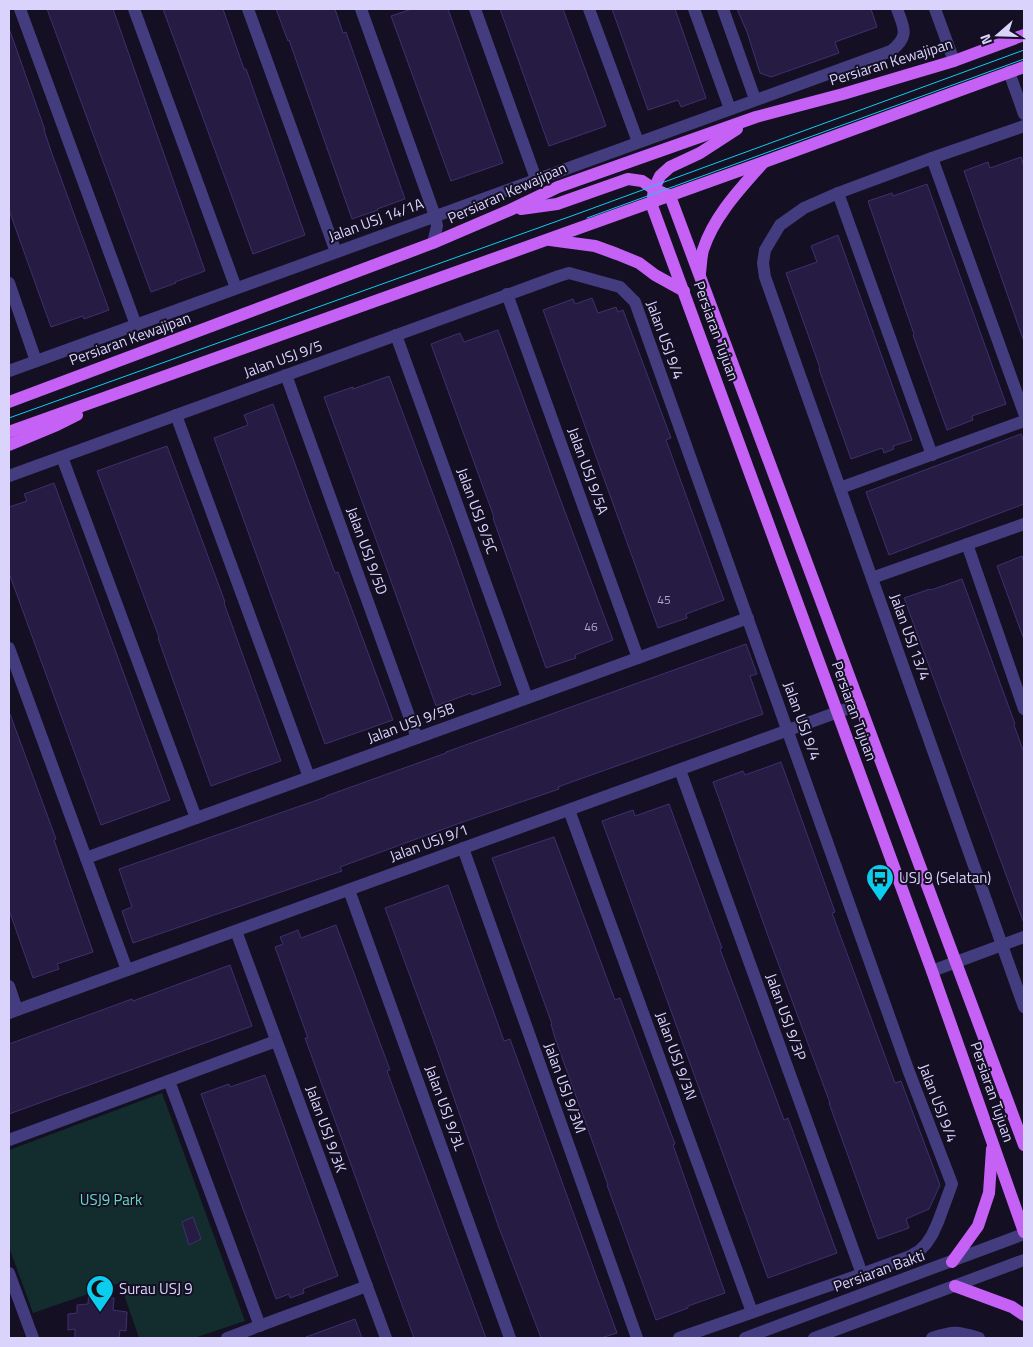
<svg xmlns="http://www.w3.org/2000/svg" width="1033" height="1347" font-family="'Titillium Web',sans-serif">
<rect width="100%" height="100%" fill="#140f23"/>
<!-- green -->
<polygon fill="#132c2d" points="162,1093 245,1321 194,1338 139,1338 120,1283 33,1313 9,1247 9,1150"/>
<!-- building -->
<g fill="#261c43" stroke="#3f306e">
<polygon points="47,9 113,9 205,271 175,282 176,283 151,292"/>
<polygon points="163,9 223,9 244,69 246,69 305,235 253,254"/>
<polygon points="276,9 335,9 343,33 346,32 405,199 377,209 378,210 352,219 289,40 288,41"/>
<polygon points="412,9 448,9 503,163 451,181 391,16"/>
<polygon points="500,9 563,9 606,126 549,146"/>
<polygon points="612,9 675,9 706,98 681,107 678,100 648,110"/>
<polygon points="737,9 871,9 877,27 835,42 839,53 771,77 760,73 747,32"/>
<polygon points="9,31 10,31 21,62 45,130 44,130 51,151 109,310 84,319 83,316 51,327 9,210"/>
<polygon points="1021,157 1024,166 1024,338 1023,339 964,171 988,162 990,168"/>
<polygon points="927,184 1006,404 972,416 973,420 947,430 913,335 914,334 868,201 892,193 893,196"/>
<polygon points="838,235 912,440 893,446 894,449 884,453 882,448 851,459 819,369 820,368 786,273 817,262 811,246"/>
<polygon points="592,298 598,313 616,307 618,312 623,310 671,438 666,440 724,600 686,614 687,618 658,628 543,310 573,299 575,304"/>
<polygon points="498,330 562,504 613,640 575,655 576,658 546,668 493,518 494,517 431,344 460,333 464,342"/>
<polygon points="389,376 452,545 501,685 472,695 471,693 436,706 382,556 324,397 353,387 353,389"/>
<polygon points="273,404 335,573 338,572 393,720 325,744 214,438 248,425 244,415"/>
<polygon points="1021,434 1024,442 1024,504 889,555 866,492"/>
<polygon points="167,446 225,602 224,603 281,761 211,786 158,638 159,637 97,471"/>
<polygon points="54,483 170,800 101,825 9,573 9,507 27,501 24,494"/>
<polygon points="1022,556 1024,563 1024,637 1023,637 997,566"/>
<polygon points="962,579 1015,724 1014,725 1024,753 1024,921 1023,921 904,598 930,589 931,590"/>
<polygon points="746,644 757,674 750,676 763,714 580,779 558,787 559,789 460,823 340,867 342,871 133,943 122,911 132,907 119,869 326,797 326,796 446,753 446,752"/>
<polygon points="9,714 10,714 56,839 54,840 93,952 57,964 59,969 33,978 9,910"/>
<polygon points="781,762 835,912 832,913 895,1083 901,1081 940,1185 929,1209 906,1219 909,1228 878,1239 829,1103 830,1103 767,933 713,782 743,771 745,775"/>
<polygon points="669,804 722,948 720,949 774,1093 784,1120 788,1118 837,1253 768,1278 602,821 633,810 635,816"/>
<polygon points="554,837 615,1000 620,998 625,1011 675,1144 673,1145 725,1293 688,1306 688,1308 656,1320 607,1185 608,1185 555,1038 551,1024 552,1024 492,858"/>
<polygon points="448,885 504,1041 510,1039 617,1333 601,1338 541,1338 498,1225 438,1052 385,908"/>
<polygon points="336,925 390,1070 387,1071 486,1338 414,1338 305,1038 308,1038 275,947 283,944 280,937 298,930 301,938"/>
<polygon points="230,965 252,1026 9,1114 9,1044 132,999 133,1001"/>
<polygon points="265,1075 338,1276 303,1289 304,1293 290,1298 289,1294 276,1299 201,1094 229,1084 230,1087"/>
<polygon points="193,1217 201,1239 189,1245 182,1222"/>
<polygon points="100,1288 101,1297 114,1298 113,1310 127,1312 126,1331 120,1330 119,1338 75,1338 75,1329 68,1330 68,1314 77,1313 77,1305 88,1304 89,1289"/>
<polygon points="355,1319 362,1338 307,1338 306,1337"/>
</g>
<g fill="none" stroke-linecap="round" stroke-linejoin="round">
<!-- minor -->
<g stroke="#433d7f" stroke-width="12">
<polyline points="20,9 136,325"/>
<polyline points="134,9 236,288"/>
<polyline points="248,9 336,252"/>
<polyline points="361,9 435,216 437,226 433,243"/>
<polyline points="475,9 536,179"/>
<polyline points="589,9 638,142"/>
<polyline points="694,9 730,109"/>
<polyline points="723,9 755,99"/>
<polyline points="935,9 954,61"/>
<polyline points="1009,72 1024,114"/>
<polyline points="1024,126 932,158 838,193 804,208 780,225 765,250 763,263 765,277 1024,1007"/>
<polyline points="932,158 1024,413"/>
<polyline points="838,193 932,455"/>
<polyline points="9,283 36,361"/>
<polyline points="507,294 638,658"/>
<polyline points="396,335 527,698"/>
<path d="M 9,371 L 891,51 C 910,36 904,28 897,9"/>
<polyline points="286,375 417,738"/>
<polyline points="176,415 309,777"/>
<polyline points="62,457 196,818"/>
<polyline points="9,476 559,276 569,273 620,287 635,302 909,1072 952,1184 938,1222 932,1235 926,1244 919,1251 908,1257 862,1274 679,1338"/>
<polyline points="840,488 1024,421"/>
<polyline points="967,544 1024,709"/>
<polyline points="872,578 1024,524"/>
<polyline points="9,648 127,970"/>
<polyline points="680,770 862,1274"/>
<polyline points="569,810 752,1312"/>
<polyline points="463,848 637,1338"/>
<polyline points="86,858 748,618"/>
<polyline points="349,890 510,1338"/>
<polyline points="236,931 386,1338"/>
<polyline points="932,971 1024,937"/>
<polyline points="9,986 17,1010"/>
<polyline points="9,1013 860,704"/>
<polyline points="169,1081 260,1326"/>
<polyline points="9,1140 276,1041"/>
<polyline points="9,1273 33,1338"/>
<polyline points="227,1338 367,1286"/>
<polyline points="745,1338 1024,1234"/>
<polyline points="814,1338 1024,1260"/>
<path d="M 932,1338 C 953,1331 957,1331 979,1338"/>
</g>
<!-- major -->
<g stroke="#c661f6" stroke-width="12">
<polyline points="653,196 654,189 660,176 670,167 700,153 737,129"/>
<polyline points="670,196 1024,1145"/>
<polyline points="651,203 932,971 1024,1232"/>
<polyline points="521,209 557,204 628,179 642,181 654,189 670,196"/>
<polyline points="550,240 595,246 617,254 639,263 655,275 684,291"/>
<path d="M 700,273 C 701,266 701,257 703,250 C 714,216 740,189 763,163"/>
<polyline points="9,402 433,243 510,210 558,187 756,117 843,94 954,61 1024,35"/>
<polyline points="9,432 764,162 1024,67"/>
<polyline points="9,445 57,425 77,415"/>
<polyline points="952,1262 978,1226 989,1193 992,1149"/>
<polyline points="955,1286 1012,1307 1024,1315"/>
</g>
<!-- tram -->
<g stroke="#0dcdef" stroke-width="1">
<polyline points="587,218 1024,59"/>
<polyline points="9,418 577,214 1024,50"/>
</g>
</g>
<!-- icons -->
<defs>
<symbol id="bus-pin" viewBox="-11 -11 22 30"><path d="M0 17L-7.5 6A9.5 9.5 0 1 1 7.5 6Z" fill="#0dcdef" stroke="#140f23"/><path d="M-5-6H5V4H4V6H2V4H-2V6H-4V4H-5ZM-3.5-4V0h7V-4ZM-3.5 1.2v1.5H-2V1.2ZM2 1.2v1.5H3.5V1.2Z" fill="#111"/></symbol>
<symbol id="mosque-pin" viewBox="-11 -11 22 30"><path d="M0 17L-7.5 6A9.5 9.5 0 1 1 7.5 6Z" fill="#0dcdef" stroke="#140f23"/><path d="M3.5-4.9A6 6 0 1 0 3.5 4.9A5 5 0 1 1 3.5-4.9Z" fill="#111"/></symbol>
</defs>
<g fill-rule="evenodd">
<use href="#bus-pin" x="864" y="862" width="32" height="43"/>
<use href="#mosque-pin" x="84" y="1273" width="32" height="43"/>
</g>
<g text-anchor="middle" stroke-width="4" stroke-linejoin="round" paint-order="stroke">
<!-- number labels -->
<g font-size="12" fill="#ada6ce">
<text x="664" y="604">45</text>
<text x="591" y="631">46</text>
</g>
<!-- street labels -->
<g font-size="15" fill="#dad4fd" stroke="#140f23">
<text transform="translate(891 62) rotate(-17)" y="5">Persiaran Kewajipan</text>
<text transform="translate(507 193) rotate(-24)" y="5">Persiaran Kewajipan</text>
<text transform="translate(376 220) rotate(-20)" y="5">Jalan USJ 14/1A</text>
<text transform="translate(716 331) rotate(70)" y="5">Persiaran Tujuan</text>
<text transform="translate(130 339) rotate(-20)" y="5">Persiaran Kewajipan</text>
<text transform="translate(665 340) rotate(70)" y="5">Jalan USJ 9/4</text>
<text transform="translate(283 359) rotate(-20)" y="5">Jalan USJ 9/5</text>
<text transform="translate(588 471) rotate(70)" y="5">Jalan USJ 9/5A</text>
<text transform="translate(477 511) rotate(70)" y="5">Jalan USJ 9/5C</text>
<text transform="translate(367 551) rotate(70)" y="5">Jalan USJ 9/5D</text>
<text transform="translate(910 637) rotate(70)" y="5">Jalan USJ 13/4</text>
<text transform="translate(854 711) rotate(70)" y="5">Persiaran Tujuan</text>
<text transform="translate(802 721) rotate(70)" y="5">Jalan USJ 9/4</text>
<text transform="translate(411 723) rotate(-20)" y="5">Jalan USJ 9/5B</text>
<text transform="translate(429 843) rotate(-20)" y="5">Jalan USJ 9/1</text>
<text transform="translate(786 1017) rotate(70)" y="5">Jalan USJ 9/3P</text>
<text transform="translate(676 1056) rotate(70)" y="5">Jalan USJ 9/3N</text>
<text transform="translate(565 1088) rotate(70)" y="5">Jalan USJ 9/3M</text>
<text transform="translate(992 1092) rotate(71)" y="5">Persiaran Tujuan</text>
<text transform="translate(938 1103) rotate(69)" y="5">Jalan USJ 9/4</text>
<text transform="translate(445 1108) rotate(70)" y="5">Jalan USJ 9/3L</text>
<text transform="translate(326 1129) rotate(70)" y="5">Jalan USJ 9/3K</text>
<text transform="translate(879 1271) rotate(-20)" y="5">Persiaran Bakti</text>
</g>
<!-- poi labels -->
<g font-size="15" fill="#dad4fd" stroke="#140f23" text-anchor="start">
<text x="899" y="883">USJ 9 (Selatan)</text>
<text x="119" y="1294">Surau USJ 9</text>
</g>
<!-- park labels -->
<g font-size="15" fill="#64d9c1" stroke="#140f23">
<text x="111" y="1205">USJ9 Park</text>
</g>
</g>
<!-- border -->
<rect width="1033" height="1347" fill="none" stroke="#dad4fd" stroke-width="20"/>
<!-- north arrow -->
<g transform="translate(998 35) rotate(250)" stroke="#140f23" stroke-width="4" paint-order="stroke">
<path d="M0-4L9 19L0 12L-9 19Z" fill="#dad4fd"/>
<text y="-8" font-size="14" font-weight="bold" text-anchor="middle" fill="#dad4fd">N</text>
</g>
</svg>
